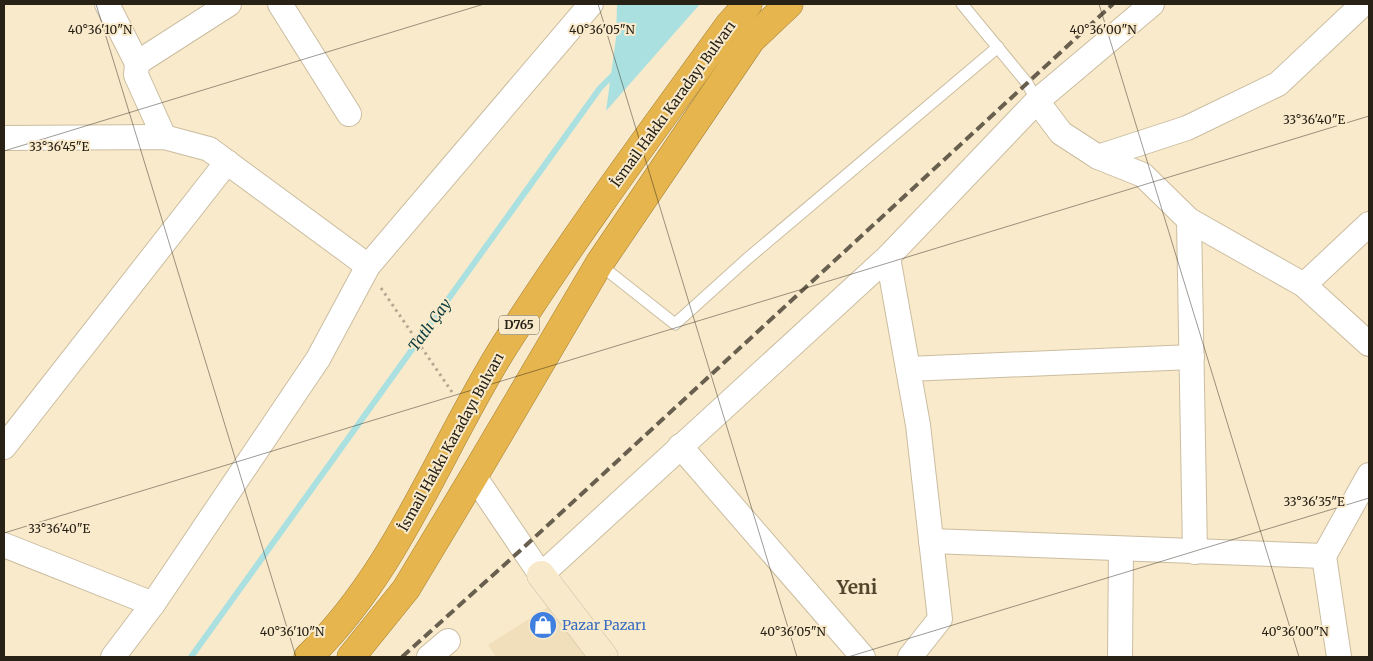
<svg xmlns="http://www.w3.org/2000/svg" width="1373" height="661" font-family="Merriweather,serif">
<rect width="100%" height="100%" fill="#f9eacc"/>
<!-- built -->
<polygon fill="#f1dfbb" points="551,605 591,657 496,657 488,645"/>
<!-- water -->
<polygon fill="#abe0e1" points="617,4 700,4 606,111 616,38"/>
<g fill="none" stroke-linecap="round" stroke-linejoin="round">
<!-- stream -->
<polyline stroke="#abe0e1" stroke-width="6" points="191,657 600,88 616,72"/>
<defs>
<g id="lane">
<polyline points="962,4 1027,83 1037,101"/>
<polyline points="599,264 675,324 747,259 998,47"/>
</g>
<g id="street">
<polyline points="107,4 137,63 136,75 164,137"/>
<polyline points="280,4 349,114"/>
<polyline points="137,63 229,4"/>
<polyline points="1037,101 1061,133 1098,157 1143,175 1189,220 1195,552"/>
<polyline points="4,138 164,137 209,149 368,266"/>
<polyline points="1098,157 1187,128 1278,84 1363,4"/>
<polyline points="1189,220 1304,285 1369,344"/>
<polyline points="888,257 918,425 940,619 910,657"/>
<polyline points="1304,285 1369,224"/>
<polyline points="908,369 1192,357"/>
<polyline points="680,446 863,657"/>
<polyline points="4,447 227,162"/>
<polyline points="474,476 541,575 888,257 1037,101 1152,4"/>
<polyline points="931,541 1324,556"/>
<polyline points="4,545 153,604"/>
<polyline points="113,657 153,604 318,359 368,266 591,4"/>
<polyline points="429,657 448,641"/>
<polyline points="1120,657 1121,549"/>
<polyline points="1339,657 1324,556 1369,475"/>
</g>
<polyline id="secondary" points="541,575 604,657"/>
<g id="highway">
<path d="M 308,657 C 397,572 440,448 505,345 C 575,235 653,130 729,25 L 748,4"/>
<polyline points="351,657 406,589 474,476 599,264 751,40 789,4"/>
</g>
</defs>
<!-- lane casing -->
<use href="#lane" stroke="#cbbda0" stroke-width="13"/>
<!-- street casing -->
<use href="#street" stroke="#cbbda0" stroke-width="26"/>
<!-- secondary casing -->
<use href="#secondary" stroke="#cbbda0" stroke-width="29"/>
<!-- highway casing -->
<use href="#highway" stroke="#a3813a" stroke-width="29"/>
<!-- path -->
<polyline stroke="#b4a890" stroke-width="3" stroke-dasharray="2.5 4" stroke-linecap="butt" points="381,288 452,392"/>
<!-- lane -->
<use href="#lane" stroke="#fff" stroke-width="11"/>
<!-- street -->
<use href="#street" stroke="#fff" stroke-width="24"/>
<!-- secondary -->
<use href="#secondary" stroke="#f8e9ca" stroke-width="28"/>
<!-- highway -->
<use href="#highway" stroke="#e6b54d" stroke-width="28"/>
<!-- rail -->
<polyline stroke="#685f4e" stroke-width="4" stroke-dasharray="10 5" stroke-linecap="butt" points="402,657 523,548 1113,4"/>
</g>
<!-- ticks -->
<path fill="none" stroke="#272116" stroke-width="1" stroke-opacity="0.45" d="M 96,4 L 296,657M 598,4 L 797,657M 1099,4 L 1299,657M 4,151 L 484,4M 4,533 L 1369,116M 848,657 L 1369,498"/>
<!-- icons -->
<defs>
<symbol id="shop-disc" viewBox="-11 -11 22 22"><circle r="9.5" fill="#3f7fe0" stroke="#f9eacc"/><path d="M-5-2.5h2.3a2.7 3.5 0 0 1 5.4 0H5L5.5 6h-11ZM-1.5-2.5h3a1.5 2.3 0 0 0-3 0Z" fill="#fff"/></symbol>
</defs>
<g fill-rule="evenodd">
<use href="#shop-disc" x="527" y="609" width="32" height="32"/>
</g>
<g text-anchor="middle" stroke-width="4" stroke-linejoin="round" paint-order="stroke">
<!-- shield labels -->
<rect fill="#f9eacc" stroke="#665d4d" stroke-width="1" x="499" y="315.5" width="40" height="19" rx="4"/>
<g font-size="12" font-weight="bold" fill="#272116">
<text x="519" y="329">D765</text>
</g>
<!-- street labels -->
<g font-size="14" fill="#272116" stroke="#f9eacc">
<text transform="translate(673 104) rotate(-54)" y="5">İsmail Hakkı Karadayı Bulvarı</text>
<text transform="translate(451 442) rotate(-61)" y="5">İsmail Hakkı Karadayı Bulvarı</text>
</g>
<!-- shop labels -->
<g font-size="14" fill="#366cbe" stroke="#f9eacc" text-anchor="start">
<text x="562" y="630">Pazar Pazarı</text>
</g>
<!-- water labels -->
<g font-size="15" font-style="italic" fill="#073a3c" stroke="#f9eacc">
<text transform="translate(430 325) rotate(-54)" y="5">Tatlı Çay</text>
</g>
<!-- district labels -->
<g font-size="19" font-weight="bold" fill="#52462d" stroke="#f9eacc">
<text x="857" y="594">Yeni</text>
</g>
</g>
<g font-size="12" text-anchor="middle" fill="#272116" stroke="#f9eacc" stroke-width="4" stroke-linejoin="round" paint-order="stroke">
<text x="100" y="34">40°36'10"N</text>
<text x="602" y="34">40°36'05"N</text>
<text x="1103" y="34">40°36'00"N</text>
<text x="1314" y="124">33°36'40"E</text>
<text x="59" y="151">33°36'45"E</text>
<text x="1314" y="506">33°36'35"E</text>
<text x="59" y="533">33°36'40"E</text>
<text x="292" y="636">40°36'10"N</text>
<text x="793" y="636">40°36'05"N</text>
<text x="1295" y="636">40°36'00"N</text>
</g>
<!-- border -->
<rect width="1373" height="661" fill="none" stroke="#272116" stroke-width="10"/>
</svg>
